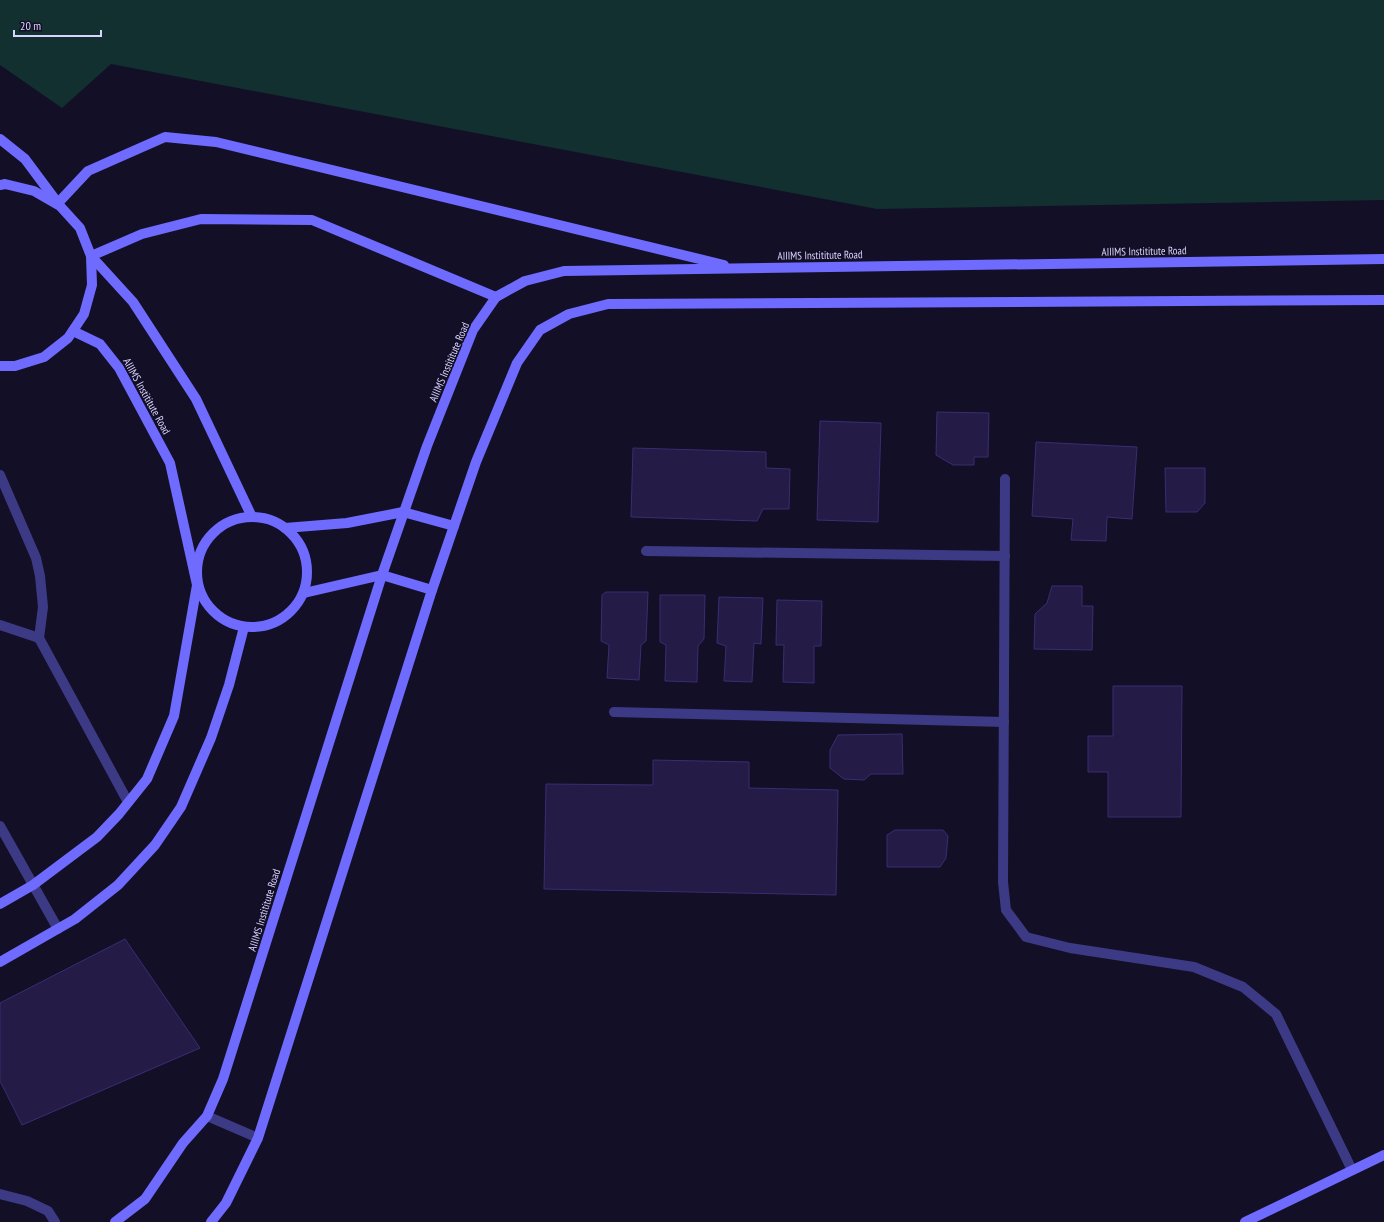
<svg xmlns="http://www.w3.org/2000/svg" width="1384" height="1222" font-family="'PT Sans Narrow',sans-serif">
<rect width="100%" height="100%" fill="#130f26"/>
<!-- green -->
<polygon fill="#12302f" points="0,0 1384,0 1384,200 877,209 111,64 62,108 0,65"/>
<!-- building -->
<g fill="#241b47" stroke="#3b2d73">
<polygon points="937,412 989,413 988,457 974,457 974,465 953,465 936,455"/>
<polygon points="820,421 881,423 878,522 817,520"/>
<polygon points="1036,442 1137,447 1132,519 1107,517 1106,541 1071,540 1073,519 1032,516"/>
<polygon points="633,448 766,452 766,468 790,469 789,509 763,509 757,521 631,517"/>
<polygon points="1165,468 1205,468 1205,503 1197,512 1166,512"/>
<polygon points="1052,586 1082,586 1082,606 1093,606 1092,650 1034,649 1035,614 1047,603"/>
<polygon points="606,592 648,592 646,641 641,645 639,680 607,678 609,645 601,641 602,595"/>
<polygon points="660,595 705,595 704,639 698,646 697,682 665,681 666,645 660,642"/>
<polygon points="719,597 763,598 761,644 754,643 752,682 724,681 726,646 717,643"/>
<polygon points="777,600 822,601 821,646 814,646 814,683 783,682 784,645 776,645"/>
<polygon points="1113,686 1182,686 1181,817 1108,817 1108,772 1088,772 1088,736 1113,736"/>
<polygon points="902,734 903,774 871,774 864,780 844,779 830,768 830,750 838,735"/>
<polygon points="653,760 749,762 749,788 838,790 836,895 544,889 546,784 653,785"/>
<polygon points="895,830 943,830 948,836 946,858 940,867 887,867 887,835"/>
<polygon points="125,939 200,1048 22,1125 0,1081 0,1003"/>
</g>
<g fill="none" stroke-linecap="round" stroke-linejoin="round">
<!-- lane -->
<g stroke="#3d3a85" stroke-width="10">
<polyline points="0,475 36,558 40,576 43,607 39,638 128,802"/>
<polyline points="0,625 39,638"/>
<polyline points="0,826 58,929"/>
<polyline points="207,1116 258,1138"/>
<polyline points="0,1194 27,1201 48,1211 55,1222"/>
</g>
<!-- street -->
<g stroke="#3d3a85" stroke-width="10">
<polyline points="1005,479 1003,882 1006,910 1026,937 1070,948 1194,967 1243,987 1276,1014 1352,1170"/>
<polyline points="646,551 1005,556"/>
<polyline points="614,712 1004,722"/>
</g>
<!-- secondary -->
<g stroke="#6f6bff" stroke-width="10">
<polyline points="0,139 25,159 57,202"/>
<polyline points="0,185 5,184 34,191 60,206 80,228 91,256 92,285 84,314 68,338 44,357 15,366 0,366"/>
<polyline points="58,203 88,171 165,137 216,142 724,265"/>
<circle cx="252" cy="572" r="55"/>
<polyline points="252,517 196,399 133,302 91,256 142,234 201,219 312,220 496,297"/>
<polyline points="285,528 347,523 403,512 454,526"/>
<polyline points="304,593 382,575 432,590"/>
<polyline points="0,904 33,885 97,837 119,814 147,779 174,716 197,585 170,463 119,368 100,344 73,331"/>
<polyline points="0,962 75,919 118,885 155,845 181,807 211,738 229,685 244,627"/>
<polyline points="115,1222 145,1199 183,1143 207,1116 223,1079 382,575 427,446 473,330 496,297 525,281 564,271 1384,259"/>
<polyline points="211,1222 226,1203 258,1138 432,590 476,462 517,363 540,330 569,314 608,304 1384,300"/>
<polyline points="1245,1222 1384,1155"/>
</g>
</g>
<g text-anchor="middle" stroke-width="3.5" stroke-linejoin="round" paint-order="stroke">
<!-- street labels -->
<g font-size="11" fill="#d9d4ff" stroke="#130f26">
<text transform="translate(1144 251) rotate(-1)" y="4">AIIIMS Instititute Road</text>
<text transform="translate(820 255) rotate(-1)" y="4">AIIIMS Instititute Road</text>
<text transform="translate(449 362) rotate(-67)" y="4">AIIIMS Instititute Road</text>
<text transform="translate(147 396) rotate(61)" y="4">AIIIMS Instititute Road</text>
<text transform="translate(264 910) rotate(-73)" y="4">AIIIMS Instititute Road</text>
</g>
</g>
<!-- scale -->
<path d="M14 30v6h87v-6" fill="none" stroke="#d9d4ff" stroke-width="2"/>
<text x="20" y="30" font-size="12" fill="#d9d4ff" stroke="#130f26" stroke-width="3" paint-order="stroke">20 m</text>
</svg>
